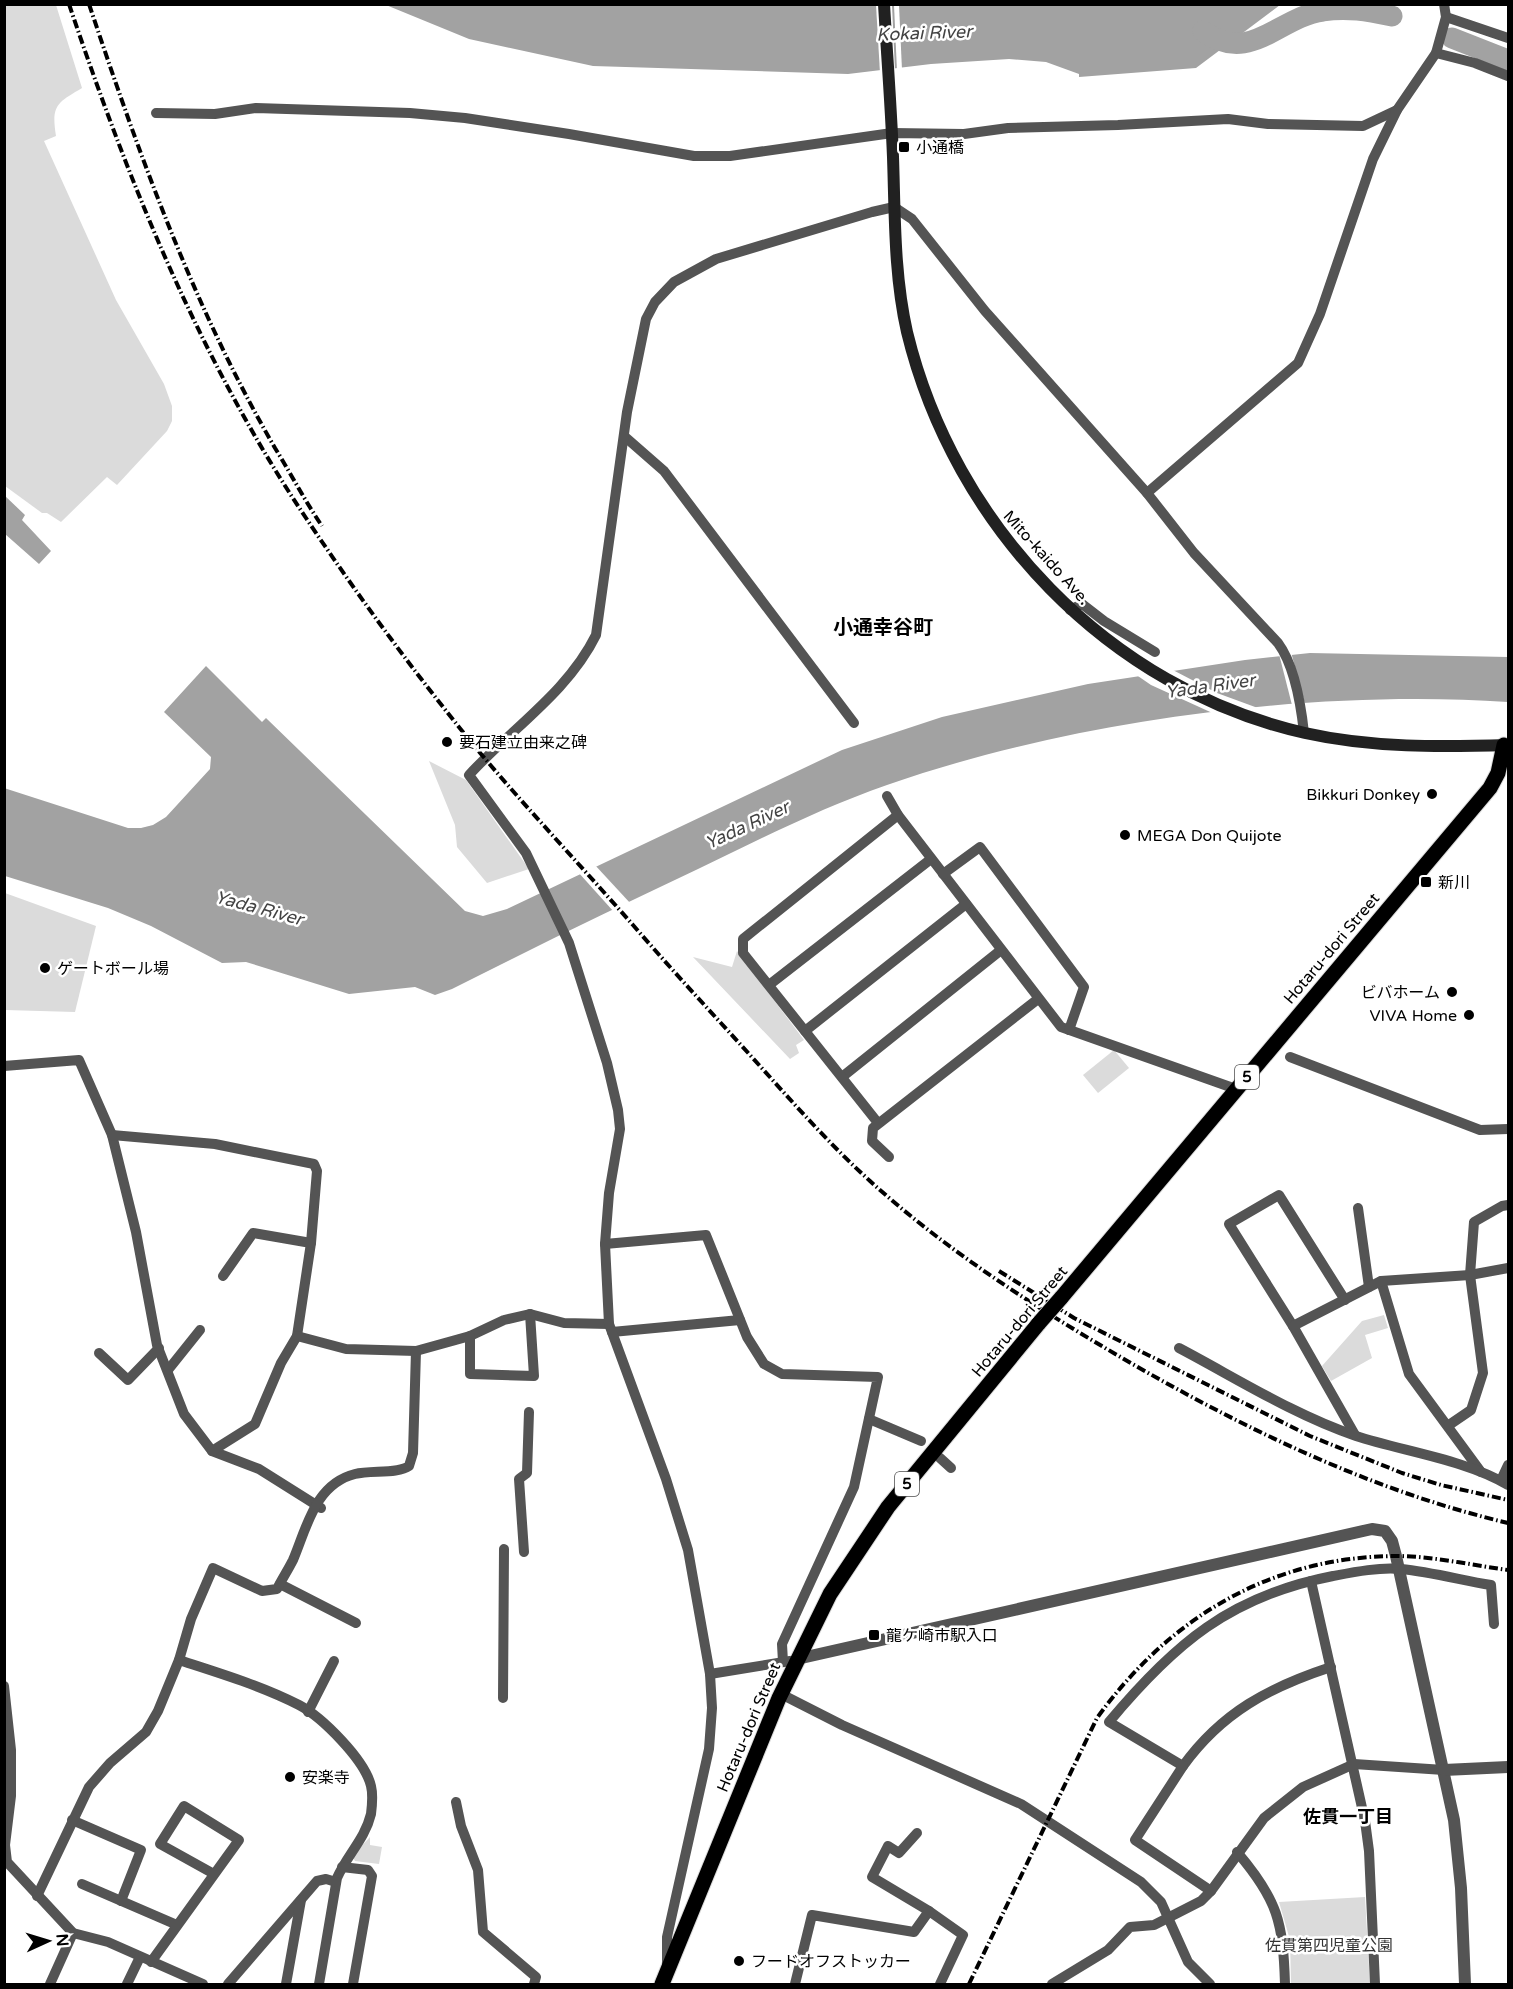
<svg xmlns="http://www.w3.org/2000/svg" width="1513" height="1989" font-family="'Varela Round','Noto Sans JP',sans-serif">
<rect width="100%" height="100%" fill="#fff"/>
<!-- green -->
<g fill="#dbdbdb">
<path d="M 5,4 L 56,5 L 82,88 C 57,103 51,105 56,136 L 44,141 L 116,300 L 164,384 L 172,406 L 172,421 L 167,431 L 117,485 L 107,477 L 61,522 L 47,513 L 42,513 L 5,486 Z"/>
<polygon points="429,761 466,780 529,869 487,883 457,847 455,825"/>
<polygon points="5,893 96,926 75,1012 5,1010"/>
<polygon points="737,951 804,1040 796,1045 799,1053 790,1059 693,957 732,967"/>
<polygon points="1114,1050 1129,1068 1098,1093 1083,1075"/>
<polygon points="1384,1315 1388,1328 1365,1335 1372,1358 1331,1381 1322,1366 1362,1321"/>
<polygon points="370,1837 370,1845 382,1847 379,1864 355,1861 352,1856"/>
<polygon points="1365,1897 1370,1984 1291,1984 1290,1940 1279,1902"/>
</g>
<!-- water -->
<g fill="#a2a2a2">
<polygon points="386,5 1280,5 1196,68 1079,77 1079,74 1046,62 1009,59 931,64 848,74 593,66 469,39"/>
<polygon points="4,495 25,515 22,520 51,551 39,564 5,534"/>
<path d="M 1310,653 L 1508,657 L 1508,702 C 1311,689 1073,720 887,785 C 821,808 760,839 698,869 C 615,908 533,948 452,989 L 435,995 L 415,987 L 349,994 L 246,962 L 222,963 L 151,926 L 108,908 L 5,876 L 4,788 L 128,828 L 141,828 L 153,825 L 166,817 L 210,769 L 211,757 L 164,712 L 206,666 L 262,722 L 266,718 L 465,911 L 483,916 L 507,909 L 842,750 L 942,717 L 1088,684 L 1245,660 Z"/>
</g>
<!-- pier -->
<g fill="#fff">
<polygon points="876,5 892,5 895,71 880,73"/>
<polygon points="894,5 899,5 902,70 897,71"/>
<polygon points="1291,652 1306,708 1293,709 1279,654"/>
<polygon points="1169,668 1217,693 1266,711 1219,716 1151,685 1135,674"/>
<polygon points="594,864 631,904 614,912 578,872"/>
</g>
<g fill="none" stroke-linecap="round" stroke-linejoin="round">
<!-- river -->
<g stroke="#a2a2a2" stroke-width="21">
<path d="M 1203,31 C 1250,66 1278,17 1323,11 C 1347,7 1368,11 1392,16"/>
<polyline points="1452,38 1508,60"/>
</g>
<defs>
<g id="primary">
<polyline points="1061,1298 1490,788 1498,773 1504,745"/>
<polyline points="662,1984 779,1698 830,1594 888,1507 1039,1323"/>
</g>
</defs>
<!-- primary casing -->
<use href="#primary" stroke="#dbdbdb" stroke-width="17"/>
<!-- minor -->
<g stroke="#545454" stroke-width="10">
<polyline points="1446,17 1508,38"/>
<polyline points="1436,53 1475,63 1508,76"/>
<polyline points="156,113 215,114 256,108 410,113 465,118 569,134 694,156 730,156 892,133 964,134 1008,128 1118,125 1228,119 1268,124 1363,126 1397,110"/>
<polyline points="624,436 664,471 854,723"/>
<polyline points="1147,493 1298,363 1320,314 1373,159 1397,110 1436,53 1446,17 1444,4"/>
<polyline points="1070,610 1082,604 1104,621 1155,652"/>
<polyline points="887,796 898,815 1061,1027 1236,1089"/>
<polyline points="943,874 980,847 1084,987 1069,1030"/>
<polyline points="769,985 931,859"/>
<polyline points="805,1031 966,904"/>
<polyline points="1290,1057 1480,1130 1508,1129"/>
<polyline points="4,1066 79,1060 112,1135 136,1232 157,1345 184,1414 212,1451 259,1469 321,1508"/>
<polyline points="842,1077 1001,950"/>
<polyline points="878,1123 743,953 743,939 898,815"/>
<polyline points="112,1135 215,1144 314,1164 317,1171 311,1243 297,1336 281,1363 255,1424 212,1451"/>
<polyline points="889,1157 872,1141 873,1128 1038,999"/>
<polyline points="1358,1208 1369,1287"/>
<polyline points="605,1244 706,1235 747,1337 764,1364 782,1374 878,1377 854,1487 782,1644 783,1662"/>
<polyline points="223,1276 253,1233 311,1243"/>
<polyline points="1381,1281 1409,1374 1481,1472"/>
<polyline points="1293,1326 1229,1224 1279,1195 1345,1300"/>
<polyline points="612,1332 740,1320"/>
<polyline points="297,1336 346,1349 416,1351 470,1336 504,1320 530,1314 564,1323 609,1324"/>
<polyline points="470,1336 470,1374 534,1376 530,1314"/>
<path d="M 1179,1348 C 1236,1378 1294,1415 1356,1436 C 1402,1451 1467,1460 1508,1485"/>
<polyline points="99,1353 128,1380 159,1348"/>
<polyline points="168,1370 200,1330"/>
<polyline points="869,1419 921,1441"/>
<polyline points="1449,1425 1471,1410 1483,1373 1470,1275 1474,1222 1502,1206 1508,1205"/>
<polyline points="1355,1435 1293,1326 1381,1281 1470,1275 1508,1268"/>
<polyline points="940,1458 951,1468"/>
<polyline points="1501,1480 1508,1465"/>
<polyline points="524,1552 519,1479 527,1473 529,1412"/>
<polyline points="1311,1581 1365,1821 1369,1851 1375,1984"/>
<polyline points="280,1584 356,1623"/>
<path d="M 179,1660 C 219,1673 262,1686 299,1705 C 322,1717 365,1760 371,1786 C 373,1794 372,1806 371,1814 C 365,1839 347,1855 337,1878 L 319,1984"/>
<polyline points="710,1674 790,1661"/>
<polyline points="4,1686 11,1750 11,1796 5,1845 7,1862 73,1933 108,1942 203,1984"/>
<polyline points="781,1694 842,1725 1021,1804 1141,1882 1161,1902 1188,1962 1210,1984"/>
<polyline points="503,1698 504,1549"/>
<polyline points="308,1712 334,1661"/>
<path d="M 1183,1766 C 1222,1712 1270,1687 1331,1667"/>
<polyline points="456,1802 461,1826 478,1870 483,1932 536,1977 534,1984"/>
<polyline points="72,1820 141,1850 121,1901"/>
<polyline points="917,1833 899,1853 888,1846 872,1877 929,1911"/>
<path d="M 1237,1852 C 1278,1900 1283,1922 1285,1984"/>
<polyline points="342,1867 368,1870 372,1876 353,1984"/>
<polyline points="82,1884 177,1925"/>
<path d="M 1211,1891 L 1135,1840 L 1183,1766 L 1109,1722 C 1174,1644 1230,1596 1333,1576 C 1354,1572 1379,1567 1401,1569 C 1431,1572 1461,1580 1491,1585 L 1494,1624"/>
<path d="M 37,1896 L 89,1787 L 110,1763 L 146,1732 L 158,1711 L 179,1660 L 191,1619 L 213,1568 L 262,1591 L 277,1589 C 282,1579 288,1570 293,1560 C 307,1527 315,1484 355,1474 C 371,1470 398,1474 409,1466 L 413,1453 L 416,1351"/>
<polyline points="151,1962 239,1840 184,1806 160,1844 214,1874"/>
<path d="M 667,1967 L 667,1937 L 709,1749 L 712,1708 L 710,1674 L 688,1550 L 666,1479 L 609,1324 L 605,1244 L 609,1193 L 620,1129 L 618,1110 L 607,1063 L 569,943 L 526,853 L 469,775 C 511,729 568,692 596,635 L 627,412 L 646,319 L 655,302 L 674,282 L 716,259 L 872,212 L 894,207 L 912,219 L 985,311 L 1147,493 L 1194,553 L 1278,643 C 1295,666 1301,705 1304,733"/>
<polyline points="50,1984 73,1933"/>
<polyline points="127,1984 140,1957"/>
<polyline points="228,1984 317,1881 326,1879 336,1882"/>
<polyline points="286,1984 301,1900"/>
<polyline points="795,1984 812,1915 914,1932 929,1911 963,1935 940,1984"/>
<polyline points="1052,1984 1108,1950 1130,1927 1154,1925 1201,1901 1211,1891 1264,1818 1303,1787 1354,1764 1444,1770"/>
</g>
<!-- tertiary -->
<g stroke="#545454" stroke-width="12">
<polyline points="797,1659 1372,1529 1385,1531 1392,1541 1396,1556 1454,1820 1461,1888 1465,1984"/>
<polyline points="1444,1770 1508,1767"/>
</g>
<!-- secondary -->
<path stroke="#212121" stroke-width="12" d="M 884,4 C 887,55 891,106 893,157 C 895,215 894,275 907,332 C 954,526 1109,689 1305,733 C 1372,748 1441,747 1508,745"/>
<!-- primary -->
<use href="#primary" stroke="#000" stroke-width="15"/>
<!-- rail -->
<g stroke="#000" stroke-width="4" stroke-dasharray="9 3 1.5 3" stroke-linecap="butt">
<path d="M 69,4 C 129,183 200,360 306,518 C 360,599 419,679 481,754 C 530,812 583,868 633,925 C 671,969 711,1012 750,1055 C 789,1098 827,1142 870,1181 C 948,1252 1038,1309 1129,1362 C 1249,1431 1373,1491 1508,1523"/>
<path d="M 89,4 C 140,157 194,308 275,448 C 291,474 305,501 322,526"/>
<polyline points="999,1271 1074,1318 1310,1436 1402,1473 1441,1485 1508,1500"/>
<path d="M 969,1984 L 1097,1718 C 1169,1618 1270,1557 1395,1556 C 1432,1556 1471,1565 1508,1570"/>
</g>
<defs>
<polyline id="primary-bridge" points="1039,1323 1061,1298"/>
</defs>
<!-- primary-bridge casing -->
<use href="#primary-bridge" stroke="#dbdbdb" stroke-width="17" stroke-linecap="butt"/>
<!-- primary-bridge -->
<use href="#primary-bridge" stroke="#000" stroke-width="15"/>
</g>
<!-- markers -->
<g fill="#000" stroke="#fff" stroke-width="2">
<rect x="898" y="141" width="12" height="12" rx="3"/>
<circle cx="447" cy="742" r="6"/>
<circle cx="1432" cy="794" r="6"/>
<circle cx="1125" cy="835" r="6"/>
<rect x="1420" y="876" width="12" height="12" rx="3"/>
<circle cx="45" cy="968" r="6"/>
<circle cx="1452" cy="992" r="6"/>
<circle cx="1469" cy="1015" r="6"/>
<rect x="868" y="1629" width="12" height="12" rx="3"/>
<circle cx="290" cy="1777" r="6"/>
<circle cx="739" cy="1961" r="6"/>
</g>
<g text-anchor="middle" stroke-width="5" stroke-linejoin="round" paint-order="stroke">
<!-- shield labels -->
<g fill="#fff" stroke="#4c4c4c" stroke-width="1.5">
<rect x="1235" y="1065" width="24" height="24" rx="4.5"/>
<rect x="895" y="1472" width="24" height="24" rx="4.5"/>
</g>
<g font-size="15" font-weight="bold" fill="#000">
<text x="1247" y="1082">5</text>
<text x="907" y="1489">5</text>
</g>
<!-- poi labels -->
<g font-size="16" fill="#000" stroke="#fff" text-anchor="start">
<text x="916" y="153">小通橋</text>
<text x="459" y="748">要石建立由来之碑</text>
<text x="1420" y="800" text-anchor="end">Bikkuri Donkey</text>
<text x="1137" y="841">MEGA Don Quijote</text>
<text x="1438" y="888">新川</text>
<text x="57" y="974">ゲートボール場</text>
<text x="1440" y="998" text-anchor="end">ビバホーム</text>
<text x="1457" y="1021" text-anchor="end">VIVA Home</text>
<text x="886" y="1641">龍ケ崎市駅入口</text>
<text x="302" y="1783">安楽寺</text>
<text x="751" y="1967">フードオフストッカー</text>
</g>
<!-- street labels -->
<g font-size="16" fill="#000" stroke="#fff">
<text transform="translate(1047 557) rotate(48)" y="6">Mito-kaido Ave.</text>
<text transform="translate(1331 948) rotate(-50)" y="6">Hotaru-dori Street</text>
<text transform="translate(1019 1321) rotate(-50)" y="6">Hotaru-dori Street</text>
<text transform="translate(748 1727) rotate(-67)" y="6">Hotaru-dori Street</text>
</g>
<!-- park labels -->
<g font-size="16" fill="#323232" stroke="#fff">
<text x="1329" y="1951">佐貫第四児童公園</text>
</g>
<!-- water labels -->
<g font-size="18" font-style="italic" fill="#434343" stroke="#fff">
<text transform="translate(924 33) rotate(-2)" y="6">Kokai River</text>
<text transform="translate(1210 686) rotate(-8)" y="6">Yada River</text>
<text transform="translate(747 825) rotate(-25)" y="6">Yada River</text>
<text transform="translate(259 908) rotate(15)" y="6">Yada River</text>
</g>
<!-- neighbourhood labels -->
<g font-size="18" font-weight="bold" fill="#000" stroke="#fff">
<text x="1348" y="1823">佐貫一丁目</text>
</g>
<!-- quarter labels -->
<g font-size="20" font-weight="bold" fill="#000" stroke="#fff">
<text x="883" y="634">小通幸谷町</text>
</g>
</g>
<!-- border -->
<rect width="1513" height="1989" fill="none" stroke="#000000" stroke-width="12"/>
<!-- north arrow -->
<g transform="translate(48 1941) rotate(86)" stroke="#ffffff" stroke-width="4.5" paint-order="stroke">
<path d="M0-4.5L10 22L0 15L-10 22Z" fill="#000000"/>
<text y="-9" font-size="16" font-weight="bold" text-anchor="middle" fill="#000000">N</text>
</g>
</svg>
